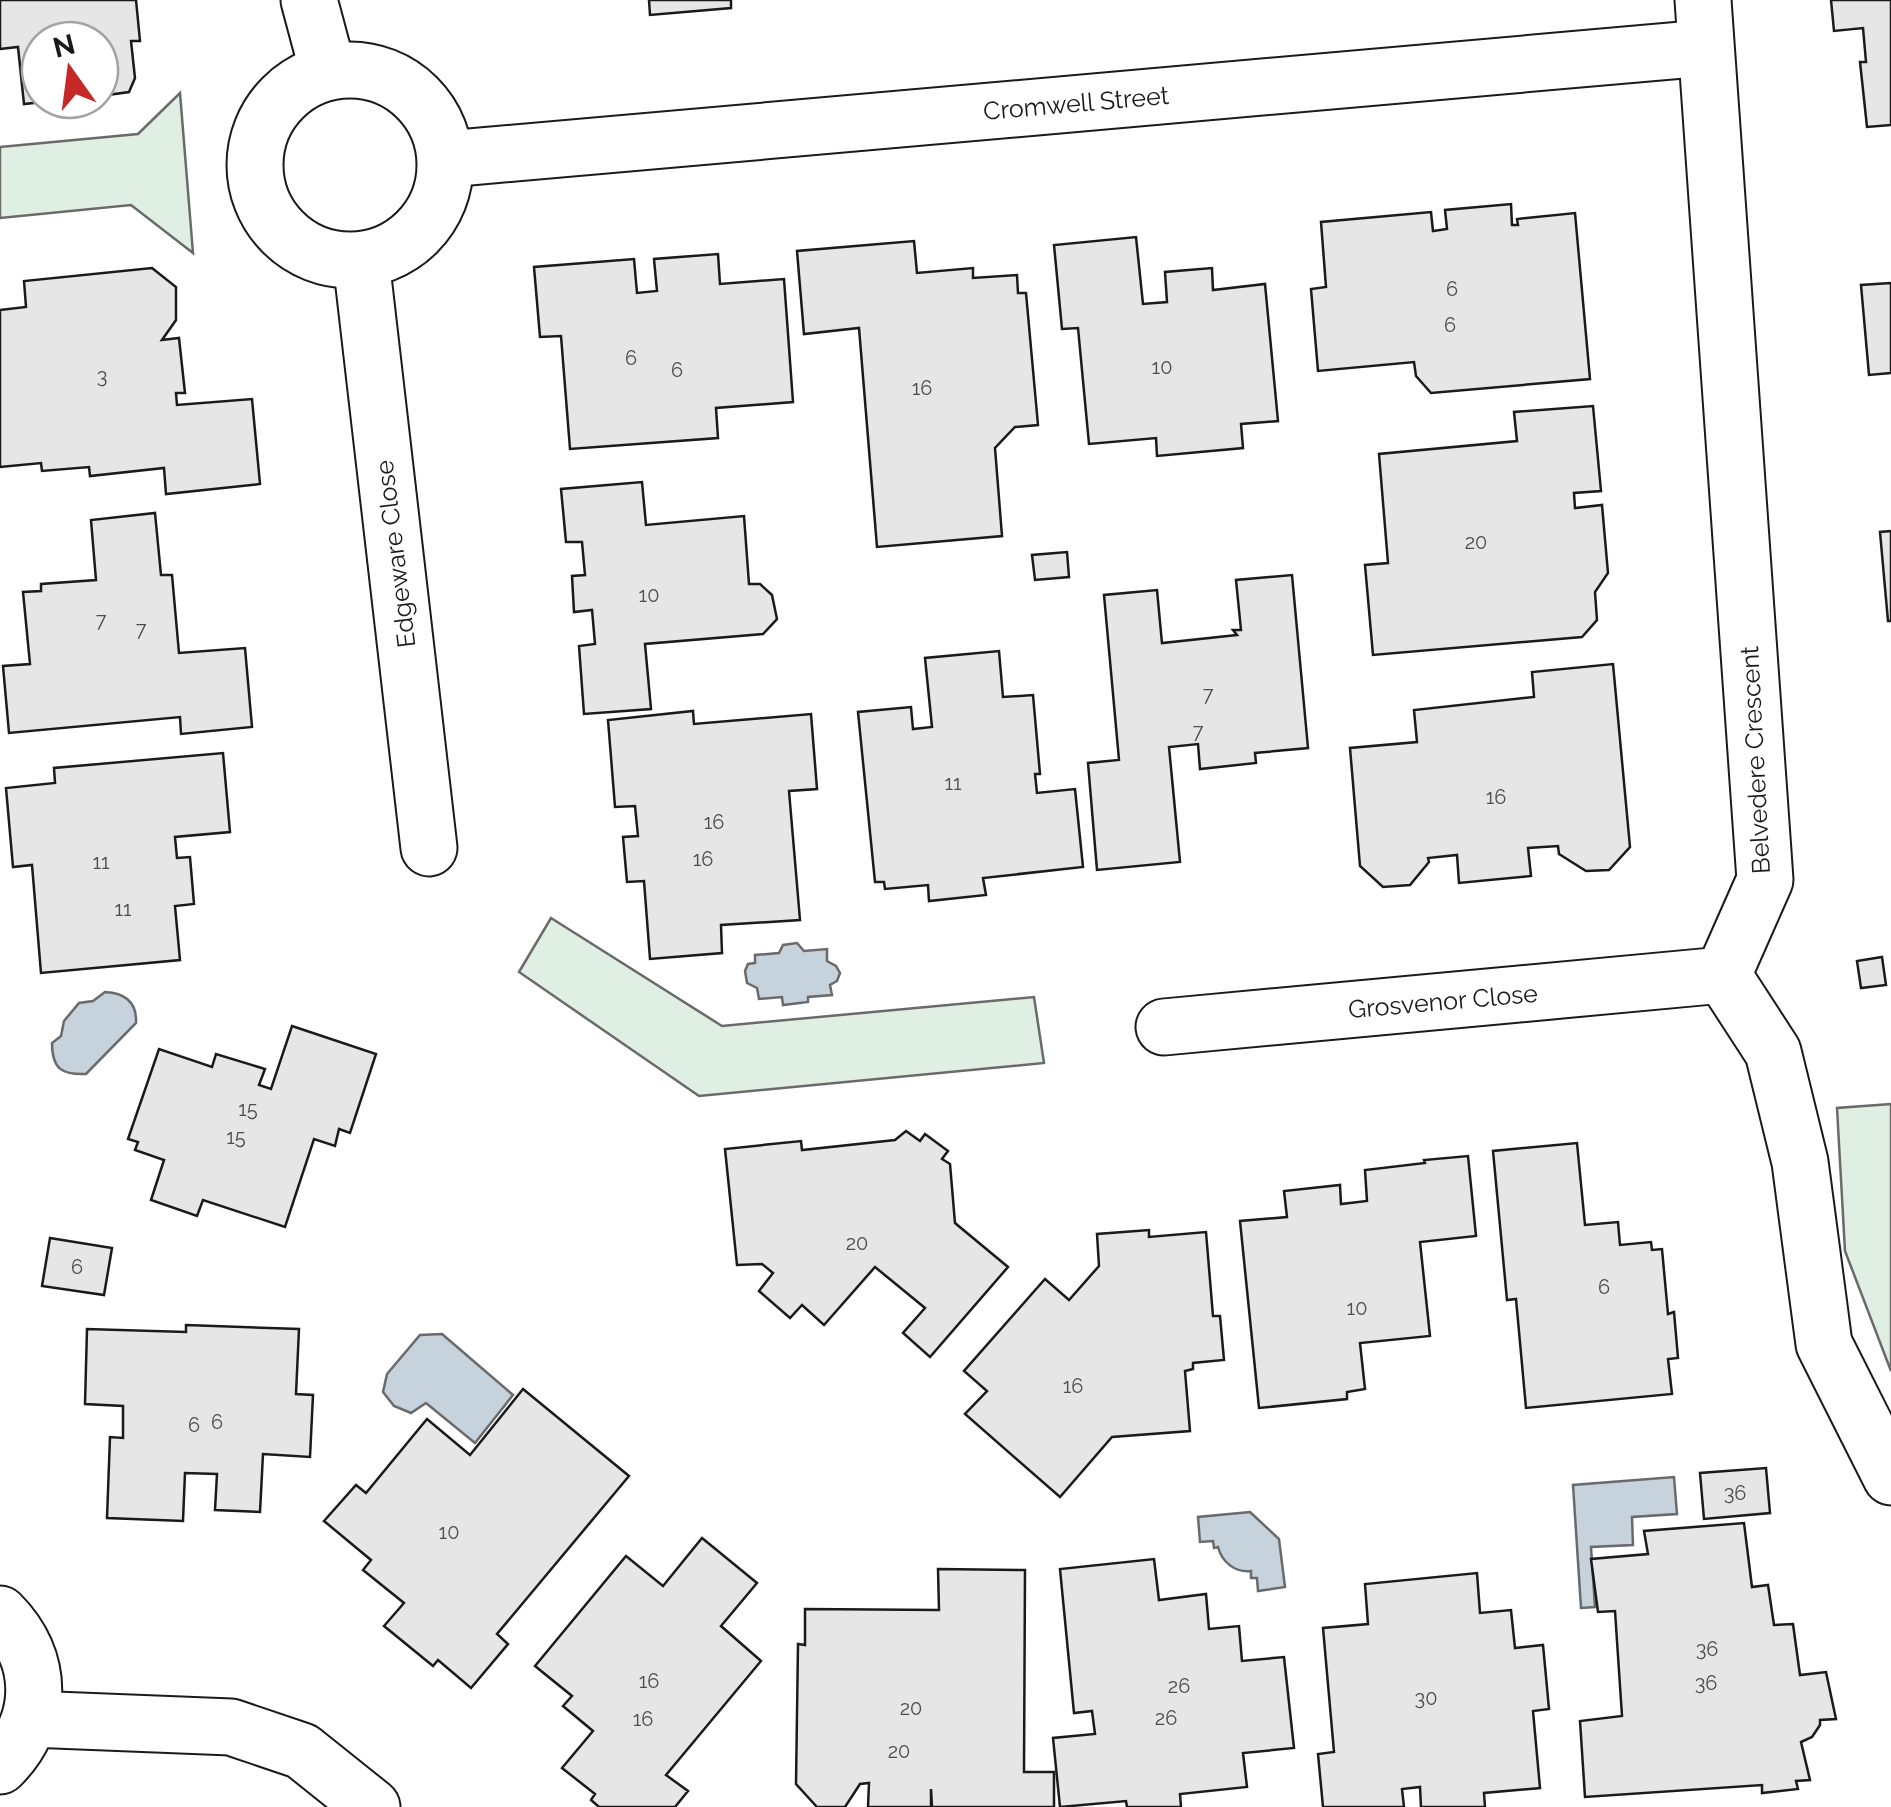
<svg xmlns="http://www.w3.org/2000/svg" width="1891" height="1807" font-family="Raleway,sans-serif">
<rect width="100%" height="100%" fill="#fff"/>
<!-- green -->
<g fill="#e0efe3" stroke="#6a6a6a" stroke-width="2.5">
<polygon points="180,93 193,253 131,205 0,218 0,147 138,134"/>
<polygon points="551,918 722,1026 1034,997 1044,1063 699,1096 519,972"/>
<polygon points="1891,1104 1891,1371 1845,1251 1837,1108"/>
</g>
<!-- water -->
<g fill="#c6d2dc" stroke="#6a6a6a" stroke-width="2.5">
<polygon points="797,943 804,951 827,949 827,961 836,966 840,973 837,981 830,985 832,995 808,997 808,1002 783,1005 782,997 759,999 757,988 747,983 745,971 748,964 755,963 755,955 779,953 783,945"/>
<path d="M 105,992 C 125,993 137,1002 136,1023 L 86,1074 C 62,1075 52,1069 52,1043 L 61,1036 L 64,1021 L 79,1003 L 93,1001 Z"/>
<polygon points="442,1334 513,1395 475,1443 426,1403 411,1413 394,1406 383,1392 387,1374 420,1335"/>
<polygon points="1674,1477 1677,1514 1632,1517 1633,1545 1591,1547 1595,1607 1581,1608 1573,1485"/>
<path d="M 1250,1512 L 1279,1539 L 1285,1587 L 1258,1591 L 1257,1578 L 1251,1578 L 1251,1571 C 1235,1573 1222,1562 1218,1547 L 1214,1548 L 1213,1541 L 1200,1542 L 1198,1517 Z"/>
</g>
<!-- building -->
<g fill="#e6e6e6" stroke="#1a1a1a" stroke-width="2.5">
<polygon points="0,0 136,0 140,41 131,41 135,78 129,92 100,96 100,40 40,40 40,100 61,100 24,104 18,47 0,49"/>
<polygon points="649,0 731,0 731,8 650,15"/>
<polygon points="1831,0 1891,0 1891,125 1867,127 1860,62 1866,62 1863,28 1834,31"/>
<polygon points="1511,204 1512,225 1518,225 1517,219 1575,213 1590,379 1431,393 1416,376 1414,362 1318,371 1311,289 1326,287 1321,222 1431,212 1433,231 1447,229 1445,210"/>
<polygon points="1136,237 1143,304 1167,302 1165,272 1212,268 1213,290 1265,284 1278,421 1241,424 1243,448 1157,456 1156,438 1089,444 1078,328 1062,329 1054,245"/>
<polygon points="914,241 917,273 973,268 973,278 1017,275 1018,293 1026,293 1038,425 1015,427 995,448 1002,536 877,547 859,328 804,334 797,251"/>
<polygon points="718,254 720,284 784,279 793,402 716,408 718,438 570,449 561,336 540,337 534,267 634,259 637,293 657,291 654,259"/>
<polygon points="152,268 176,287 176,320 162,340 179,338 185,393 176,393 177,405 252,399 260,484 166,494 164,468 90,476 89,467 42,471 41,463 0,467 0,310 26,307 24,281"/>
<polygon points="1891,283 1891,373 1869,375 1861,285"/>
<polygon points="1593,406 1601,491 1574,493 1575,508 1602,505 1608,573 1595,592 1597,620 1582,637 1373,655 1365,565 1388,563 1379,454 1517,441 1514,412"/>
<polygon points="642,482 646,525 744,516 749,584 760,584 772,595 777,619 763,634 645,644 651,709 584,714 579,646 595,644 592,610 574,612 572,576 585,575 582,542 566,542 561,489"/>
<polygon points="155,513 161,575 172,575 179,653 245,648 252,727 181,734 180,717 9,733 3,666 30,664 23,592 41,591 41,584 96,580 91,520"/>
<polygon points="1891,531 1891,621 1888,621 1880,532"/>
<polygon points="1067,552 1069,577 1035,580 1032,555"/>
<polygon points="1292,575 1308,748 1255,753 1256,763 1200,769 1198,744 1169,747 1180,862 1097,870 1088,763 1119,760 1104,595 1157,590 1162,643 1237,635 1233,630 1241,630 1236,580"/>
<polygon points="999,651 1003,697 1033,695 1040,774 1035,774 1037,793 1075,789 1083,867 983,878 986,895 929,901 928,885 885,889 884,882 875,882 858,712 911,707 913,729 932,727 925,658"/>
<polygon points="1613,664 1630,847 1609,870 1586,871 1559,854 1558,846 1528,848 1531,876 1459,883 1457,855 1428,858 1429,862 1410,885 1383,887 1360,866 1350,748 1417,742 1414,710 1534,697 1532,672"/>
<polygon points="693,711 694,724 811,714 817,789 789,791 800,920 721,925 722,953 650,959 644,881 627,882 623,837 638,836 635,806 615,807 608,720"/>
<polygon points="223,753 230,832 175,837 177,858 190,857 194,904 175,906 180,960 41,973 32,865 13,867 6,788 55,783 54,768"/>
<polygon points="1882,957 1886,985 1861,988 1857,961"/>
<polygon points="292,1026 376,1054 350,1133 339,1129 335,1146 314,1139 285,1227 203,1200 197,1216 151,1200 164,1160 135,1150 138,1142 128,1139 159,1049 212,1067 216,1054 265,1069 259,1085 271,1089"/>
<polygon points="906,1131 920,1141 925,1134 948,1151 942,1159 950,1164 955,1223 1008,1267 930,1357 903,1333 925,1308 875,1267 824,1325 802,1305 790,1318 759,1291 773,1273 762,1264 737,1265 725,1149 801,1141 802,1150 895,1140"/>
<polygon points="1577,1143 1585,1225 1618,1222 1620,1245 1651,1242 1652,1250 1662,1249 1668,1314 1674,1312 1678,1358 1668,1359 1672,1394 1526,1408 1516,1299 1507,1300 1493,1151"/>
<polygon points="1468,1156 1476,1236 1420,1242 1430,1336 1360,1343 1365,1389 1347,1392 1347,1399 1259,1408 1240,1221 1287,1217 1284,1191 1340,1185 1341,1204 1367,1201 1365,1170 1425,1163 1424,1160"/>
<polygon points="1149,1230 1149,1237 1206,1232 1213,1316 1220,1316 1224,1360 1193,1363 1193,1369 1185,1371 1190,1431 1112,1437 1060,1497 965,1414 987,1391 964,1371 1045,1279 1069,1300 1099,1266 1097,1234"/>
<polygon points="50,1238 112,1248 104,1295 42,1286"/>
<polygon points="186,1325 299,1329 296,1394 313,1395 310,1457 263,1454 260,1512 215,1510 217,1474 185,1473 183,1521 107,1518 110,1437 123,1438 123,1406 85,1404 87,1329 186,1332"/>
<polygon points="523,1389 629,1476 497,1634 508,1644 471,1688 438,1660 433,1666 384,1626 404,1603 363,1570 371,1560 324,1521 356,1485 366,1493 427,1419 470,1455"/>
<polygon points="1766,1468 1770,1513 1704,1519 1700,1473"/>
<polygon points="1744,1523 1752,1587 1768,1585 1774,1625 1793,1624 1800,1675 1826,1672 1836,1719 1820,1720 1820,1725 1812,1737 1801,1742 1810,1780 1796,1781 1798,1789 1762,1793 1762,1785 1585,1797 1580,1721 1622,1716 1615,1611 1598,1612 1591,1559 1648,1554 1644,1531"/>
<polygon points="702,1538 757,1583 721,1626 761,1661 666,1775 688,1791 675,1807 599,1807 591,1800 595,1794 562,1768 593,1731 563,1706 572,1696 535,1666 626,1556 663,1586"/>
<polygon points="1154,1559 1159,1600 1206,1594 1209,1629 1239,1626 1242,1661 1284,1657 1294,1748 1243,1753 1247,1787 1180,1794 1181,1807 1127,1807 1126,1801 1060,1807 1053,1738 1095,1734 1092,1711 1074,1713 1060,1569"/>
<polygon points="938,1569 1025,1570 1024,1772 1054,1772 1054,1807 932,1807 931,1789 931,1807 868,1807 869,1783 860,1784 845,1807 817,1807 796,1784 798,1644 805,1645 805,1609 939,1610"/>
<polygon points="1477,1573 1480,1613 1511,1610 1515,1648 1543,1645 1549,1709 1533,1711 1540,1788 1484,1793 1485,1807 1421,1807 1420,1787 1402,1789 1404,1807 1323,1807 1318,1754 1334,1752 1323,1628 1368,1624 1365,1584"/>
</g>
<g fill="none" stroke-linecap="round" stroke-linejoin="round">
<defs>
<g id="minor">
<polyline points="309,0 328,71"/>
<polyline points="1703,0 1765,880 1723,975 1773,1052 1800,1162 1824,1344 1891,1477"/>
<circle cx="350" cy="165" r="95"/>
<polyline points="447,159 1705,48"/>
<polyline points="361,260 429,848"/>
<polyline points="1164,1027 1723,975"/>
<path d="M 0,1614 C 45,1659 45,1721 0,1766"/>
<polyline points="30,1719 231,1727 302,1751 372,1807"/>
</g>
</defs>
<!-- minor casing -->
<use href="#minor" stroke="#1a1a1a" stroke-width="59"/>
<!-- minor -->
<use href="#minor" stroke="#fff" stroke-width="55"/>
</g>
<g text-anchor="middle" stroke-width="8" stroke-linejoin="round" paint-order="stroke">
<!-- number labels -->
<g font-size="20" fill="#4d4d4d">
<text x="1452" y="296">6</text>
<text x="1450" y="332">6</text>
<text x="631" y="365">6</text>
<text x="1162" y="374">10</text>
<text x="677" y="377">6</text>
<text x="102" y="383">3</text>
<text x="922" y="395">16</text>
<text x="1476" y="549">20</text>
<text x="649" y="602">10</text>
<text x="101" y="627">7</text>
<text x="141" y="636">7</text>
<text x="1208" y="701">7</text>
<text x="1198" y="738">7</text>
<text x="953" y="790">11</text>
<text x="1496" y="804">16</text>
<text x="714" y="829">16</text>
<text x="703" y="866">16</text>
<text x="101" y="869">11</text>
<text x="123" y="916">11</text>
<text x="248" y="1116">15</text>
<text x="236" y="1144">15</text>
<text x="857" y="1250">20</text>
<text x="77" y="1274">6</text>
<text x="1604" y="1294">6</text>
<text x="1357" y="1315">10</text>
<text x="1073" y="1393">16</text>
<text x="217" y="1429">6</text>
<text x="194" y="1432">6</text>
<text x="1735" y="1500">36</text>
<text x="449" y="1539">10</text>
<text x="1707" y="1656">36</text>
<text x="649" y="1688">16</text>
<text x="1706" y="1690">36</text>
<text x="1179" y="1693">26</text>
<text x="1426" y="1705">30</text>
<text x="911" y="1715">20</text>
<text x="1166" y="1725">26</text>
<text x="643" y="1726">16</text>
<text x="899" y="1758">20</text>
</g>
<!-- street labels -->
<g font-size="25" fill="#1a1a1a" stroke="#fff">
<text transform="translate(1076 103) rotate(-5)" y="9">Cromwell Street</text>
<text transform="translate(395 554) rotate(-97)" y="9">Edgeware Close</text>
<text transform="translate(1755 760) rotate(-93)" y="9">Belvedere Crescent</text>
<text transform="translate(1443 1001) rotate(-5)" y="9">Grosvenor Close</text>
</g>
</g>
<!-- north arrow -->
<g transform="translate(70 70) rotate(346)"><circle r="48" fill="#ffffff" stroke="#a3a3a3" stroke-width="2.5"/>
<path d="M0-8L18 38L0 25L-18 38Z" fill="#c62828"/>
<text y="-15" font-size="28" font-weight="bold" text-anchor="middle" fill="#1a1a1a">N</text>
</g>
</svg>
